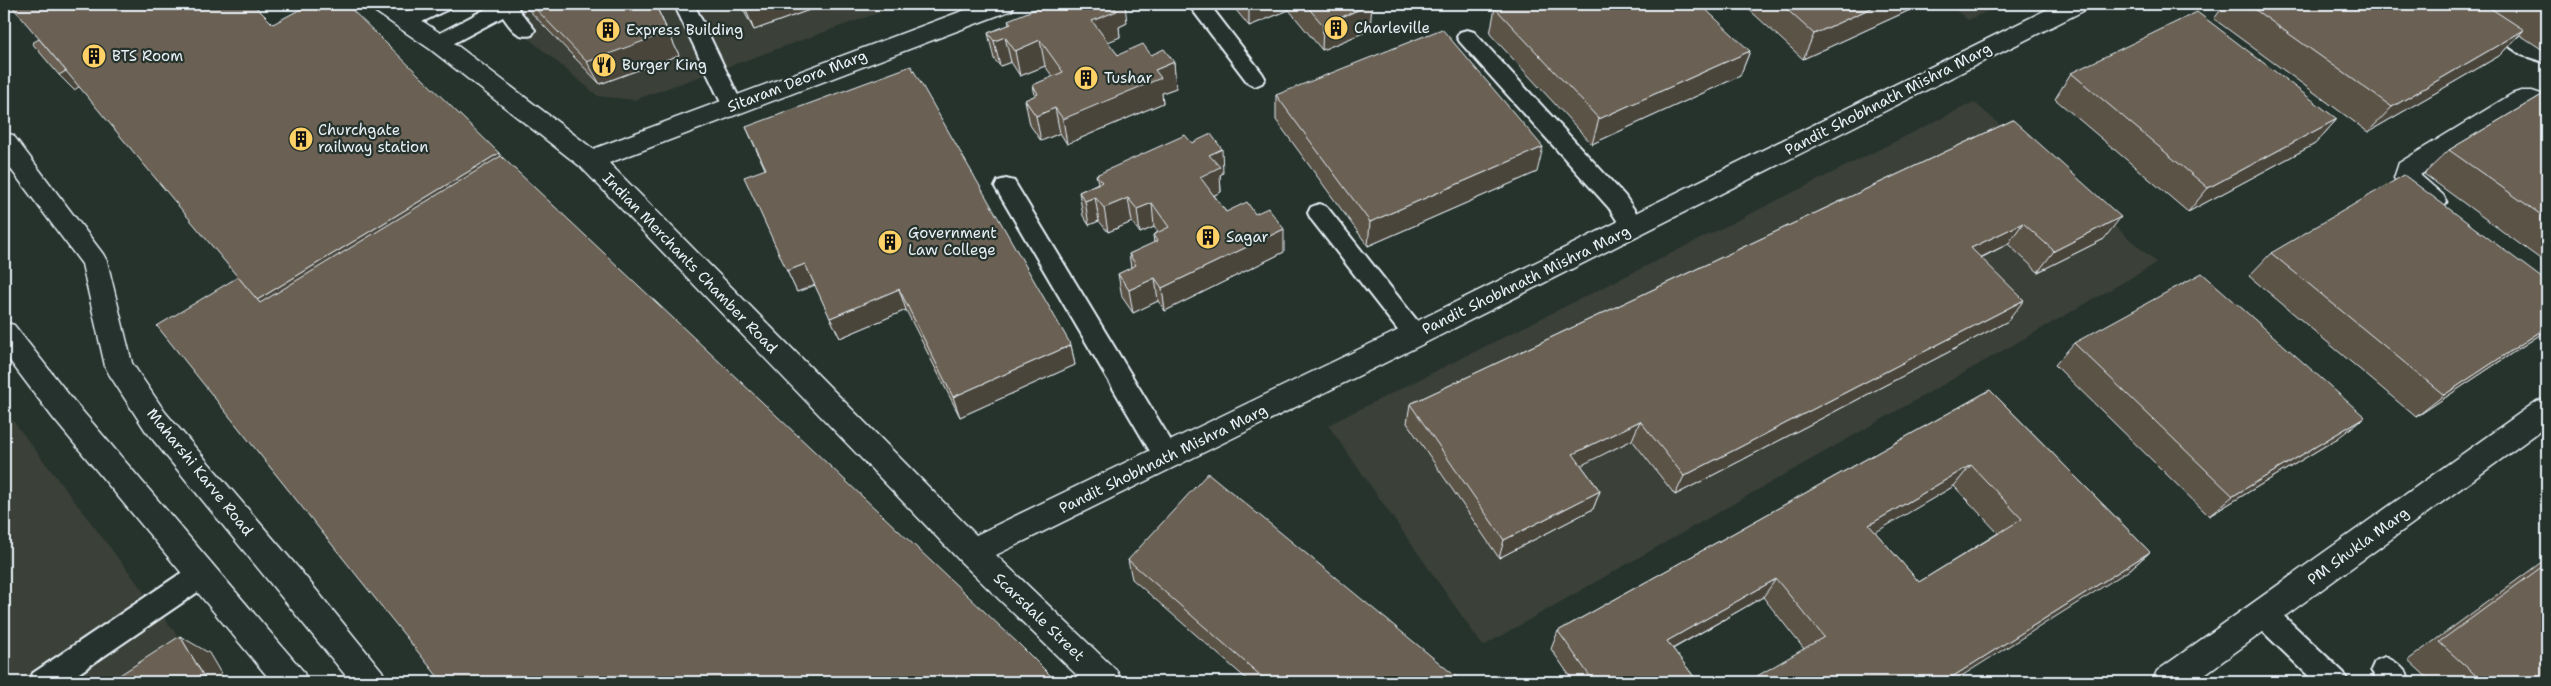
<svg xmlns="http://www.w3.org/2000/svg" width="2551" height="686" font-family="'Shantell Sans',sans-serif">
<rect width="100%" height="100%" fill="#26332d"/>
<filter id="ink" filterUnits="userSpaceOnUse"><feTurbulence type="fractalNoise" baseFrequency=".02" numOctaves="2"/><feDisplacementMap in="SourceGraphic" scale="10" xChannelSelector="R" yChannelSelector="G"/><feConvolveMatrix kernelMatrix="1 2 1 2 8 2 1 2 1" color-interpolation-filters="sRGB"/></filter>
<g filter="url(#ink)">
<!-- built -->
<g fill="#3a4138">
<polygon points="487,4 903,4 634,100 598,96"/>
<polygon points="1948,4 2003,4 1968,20"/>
<polygon points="1974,102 2157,263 1483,646 1328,425"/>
<polygon points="4,409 213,682 4,682"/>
</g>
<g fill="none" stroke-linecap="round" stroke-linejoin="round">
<defs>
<g id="lane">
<path d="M 424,4 L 452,4 L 449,9 C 434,15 413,30 397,25 L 394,20 L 397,15 Z"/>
<path d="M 495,4 L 521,4 L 518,9 L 535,30 L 532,35 C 517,39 511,28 503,17 L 445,48 L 438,50 L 431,48 L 428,43 L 431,38 Z"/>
<polygon points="674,4 694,4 743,106 739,111 732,114 725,111"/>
<polygon points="1188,4 1209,4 1262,73 1265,78 1262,83 1255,86 1248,83"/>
<polygon points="2452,4 2476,4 2536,45 2547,49 2547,63 2522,55 2455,9"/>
<path d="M 1467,30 L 1474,32 L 1625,196 L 1645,226 L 1642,232 C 1624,238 1618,221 1609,208 L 1460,42 L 1457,37 L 1460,32 Z"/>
<polygon points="1006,179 1014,181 1176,449 1180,457 1176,465 1167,468 1158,465 995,187 998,181"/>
<polygon points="1319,204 1327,207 1423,328 1427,335 1423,342 1415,345 1407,342 1311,219 1308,213 1311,207"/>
<polygon points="202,562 211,565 215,574 211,583 66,682 29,682 33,673 193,565"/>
<polygon points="2263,601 2272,605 2344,673 2348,682 2315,682 2254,623 2250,614 2254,605"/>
<path d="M 2385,657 C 2398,662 2406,670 2411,682 L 2378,682 L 2371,670 L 2375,661 Z"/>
</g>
<g id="street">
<polygon points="369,4 397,4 446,37 593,149 981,4 1015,4 1012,10 609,163 976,535 1405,327 2058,4 2089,4 2085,10 1425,343 996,555 1117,671 1122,682 1084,682 961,562 581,167 430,49 373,10"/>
<path d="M 2521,91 L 2532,91 L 2547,96 L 2547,114 L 2525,109 L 2420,175 L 2443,195 L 2447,202 L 2443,209 C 2425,215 2403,194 2394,178 L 2399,163 L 2512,94 Z"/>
<polygon points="2547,398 2547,426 2194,682 2152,682 2157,671 2537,401"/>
</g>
<g id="secondary">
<polygon points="4,133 13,135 103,254 107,261 132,363 165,412 300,570 382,671 387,682 351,682 145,430 109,374 105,366 82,264 4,160"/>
<polygon points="4,322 14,325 73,400 303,671 308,682 272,682 53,418 4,353"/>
</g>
</defs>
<!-- lane casing -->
<use href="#lane" stroke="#e8f1f8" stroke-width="4"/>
<!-- street casing -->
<use href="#street" stroke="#e8f1f8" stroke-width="3"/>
<!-- secondary casing -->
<use href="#secondary" stroke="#e8f1f8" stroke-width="3"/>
<!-- lane -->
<use href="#lane" fill="#26332d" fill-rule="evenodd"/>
<!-- street -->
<use href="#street" fill="#26332d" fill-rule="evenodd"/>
<!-- secondary -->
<use href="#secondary" fill="#26332d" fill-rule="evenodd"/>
</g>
<!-- wall -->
<g fill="#5b5347" stroke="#e8f1f8" fill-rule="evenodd">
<polygon points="523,4 655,4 679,55 600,84"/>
<polygon points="740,4 826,4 754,30"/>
<polygon points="1231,4 1371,4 1370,30 1322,50 1289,10 1249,26"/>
<polygon points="1743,4 1923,4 1803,59"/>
<polygon points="2225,4 2547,4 2547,48 2543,50 2520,35 2499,56 2368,132 2214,19"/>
<polygon points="1495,8 1750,51 1740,76 1592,144 1490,34"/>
<polygon points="1008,20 1127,23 1119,27 1120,37 1107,42 1118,55 1151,55 1174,62 1176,88 1162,93 1163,103 1067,144 1060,133 1041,141 1030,125 1025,100 1035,96 1033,85 1053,77 1045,66 1020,76 1011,62 1000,66 994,59 988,33 1009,25"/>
<polygon points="2071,73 2337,119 2315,144 2188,212 2055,99"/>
<polygon points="2547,92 2547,264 2424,174 2449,150"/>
<polygon points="1276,95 1537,172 1368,246 1276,120"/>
<polygon points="2013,120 2104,239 2038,272 2008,244 1981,258 2008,321 1675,495 1632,440 1581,465 1600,491 1593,509 1499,558 1407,423 1410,404"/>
<polygon points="746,127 1071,345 1075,365 960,417 906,310 840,338 815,285 797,292 787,271 765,169"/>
<polygon points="1192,143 1223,173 1220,175 1221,192 1214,195 1226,212 1284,252 1165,311 1158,301 1133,313 1122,297 1118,274 1131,268 1129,254 1154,243 1153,235 1158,232 1154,227 1140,233 1132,222 1108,232 1099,221 1089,225 1083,216 1079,192 1098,183 1096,175"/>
<polygon points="2271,253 2547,330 2416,417 2249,276"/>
<polygon points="2074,343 2338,438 2209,516 2055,365"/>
<path d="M 1990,390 L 2150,552 L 2128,571 L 1804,649 L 1763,597 L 1673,649 L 1698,682 L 1574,682 L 1551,649 L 1558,631 ZM 1954,486 L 1998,533 L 1919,582 L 1875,532 Z"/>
<polygon points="2547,558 2547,682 2432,682 2408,660"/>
<polygon points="1128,560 1461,682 1250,682 1132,579"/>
</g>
<!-- shaded-wall -->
<g fill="#4a443a" stroke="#e8f1f8">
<polygon points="655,4 679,55 600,84 587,62"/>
<polygon points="746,4 826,4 754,30 744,5"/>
<polygon points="1111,4 1125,4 1127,23 1119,27 1120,37 1096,47 1092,21"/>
<polygon points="1249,4 1289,4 1289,10 1249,26"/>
<polygon points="1372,4 1370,30 1322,50 1323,25"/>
<polygon points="1880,4 1923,4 1803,59 1814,34"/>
<polygon points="2524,30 2499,56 2368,132 2392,107"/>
<polygon points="1005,37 1011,62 1000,66 994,41"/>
<polygon points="1040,40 1045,66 1020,76 1015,51"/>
<polygon points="1750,51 1740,76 1592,144 1599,119"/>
<polygon points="56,54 82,85 74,90 59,75"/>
<polygon points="1174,62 1176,88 1162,93 1163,103 1067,144 1063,119 1155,70"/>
<polygon points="1055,108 1060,133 1041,141 1036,116"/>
<polygon points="2337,119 2315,144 2188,212 2208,188"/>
<polygon points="1543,147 1537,172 1368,246 1370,222"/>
<polygon points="1222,149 1223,173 1220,175 1221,192 1201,201 1200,177 1209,155"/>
<polygon points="499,153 516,178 282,324 257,300"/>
<polygon points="1095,197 1099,221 1089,225 1085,201"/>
<polygon points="1128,198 1132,222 1108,232 1104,208"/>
<polygon points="1152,203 1154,227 1140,233 1137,209"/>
<polygon points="2121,217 2104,239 2038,272 2054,251"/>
<polygon points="2023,223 2008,244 1957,269 1971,248"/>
<polygon points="1284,229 1284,252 1165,311 1162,288"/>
<polygon points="805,264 815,285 797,292 787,271"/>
<polygon points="1155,278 1158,301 1133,313 1129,290"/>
<polygon points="899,289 906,310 840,338 830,318"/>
<polygon points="2024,300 2008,321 1675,495 1684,476"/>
<polygon points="2547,327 2547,330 2416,417 2444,395"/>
<polygon points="1071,345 1075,365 960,417 953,397"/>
<polygon points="2365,417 2338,438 2209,516 2233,496"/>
<polygon points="1640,421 1632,440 1566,473 1573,454"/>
<polygon points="1971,465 1954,486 1854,545 1869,525"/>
<polygon points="1600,491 1593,509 1499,558 1504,540"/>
<polygon points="2150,552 2128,571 1952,682 1944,682"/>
<polygon points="1776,579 1763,597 1656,658 1667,641"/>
<polygon points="180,636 209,653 226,682 207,682"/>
</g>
<!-- building -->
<g fill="#6a6153" stroke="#e8f1f8" fill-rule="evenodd">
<polygon points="10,4 253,4 273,24 310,4 346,4 499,153 257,300"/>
<polygon points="531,4 655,4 668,32 587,62"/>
<polygon points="1048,4 1111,4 1117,11 1092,21 1118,55 1143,44 1151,55 1164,49 1174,62 1155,70 1161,78 1063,119 1055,108 1036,116 1025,100 1038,94 1033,85 1063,72 1040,40 1015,51 1005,37 994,41 988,33 1011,24 1008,20"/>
<polygon points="1305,4 1372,4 1323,25"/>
<polygon points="1505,4 1700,4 1750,51 1599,119 1495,8"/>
<polygon points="1781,4 1880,4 1814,34"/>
<polygon points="2247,4 2484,4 2524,30 2392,107"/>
<polygon points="2536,4 2547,4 2547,11"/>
<polygon points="2197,12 2337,119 2208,188 2071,73"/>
<polygon points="1442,29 1543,147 1370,222 1276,95"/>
<polygon points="39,39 66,71 59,75 32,43"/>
<polygon points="911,66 1071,345 953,397 899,289 830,318 805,264 787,271 744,177 766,169 746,127"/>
<polygon points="2547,92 2547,219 2449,150"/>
<polygon points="2013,120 2121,217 2054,251 2023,223 1971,248 2024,300 1684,476 1640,421 1573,454 1600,491 1504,540 1410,404"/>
<polygon points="1211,134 1222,149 1209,155 1220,167 1200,177 1226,212 1247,202 1255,214 1268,208 1284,229 1162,288 1155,278 1129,290 1118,274 1136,265 1129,254 1157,241 1153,235 1169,227 1152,203 1137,209 1128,198 1104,208 1095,197 1085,201 1079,192 1102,182 1096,175 1185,135 1192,143"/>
<polygon points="501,156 1020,645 1057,682 442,682 157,326 238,277 260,303"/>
<polygon points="2404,175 2547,282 2547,327 2444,395 2271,253"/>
<polygon points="2202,273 2365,417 2233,496 2074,343"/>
<path d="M 1990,390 L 2150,552 L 1944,682 L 1747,682 L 1824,637 L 1776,579 L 1667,641 L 1698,682 L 1594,682 L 1558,631 ZM 1971,465 L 2022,519 L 1919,582 L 1869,525 Z"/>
<polygon points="1208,473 1459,679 1461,682 1268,682 1128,560"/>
<polygon points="2547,563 2547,682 2483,682 2439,642"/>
<polygon points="180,636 207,682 109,682"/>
</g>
</g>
<!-- icons -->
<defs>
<symbol id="building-disc" viewBox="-11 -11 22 22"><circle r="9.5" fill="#ffd166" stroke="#26332d"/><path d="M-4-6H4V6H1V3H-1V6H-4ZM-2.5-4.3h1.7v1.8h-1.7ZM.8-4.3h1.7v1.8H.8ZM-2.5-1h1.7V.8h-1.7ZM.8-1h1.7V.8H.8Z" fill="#111"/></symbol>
<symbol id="restaurant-disc" viewBox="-11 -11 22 22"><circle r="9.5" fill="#ffd166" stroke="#26332d"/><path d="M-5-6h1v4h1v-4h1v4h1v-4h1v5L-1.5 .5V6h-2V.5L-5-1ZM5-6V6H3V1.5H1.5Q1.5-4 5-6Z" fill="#111"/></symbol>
</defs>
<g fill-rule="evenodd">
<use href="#building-disc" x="1322" y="14" width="28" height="28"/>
<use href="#building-disc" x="594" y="16" width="28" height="28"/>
<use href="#building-disc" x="80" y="42" width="28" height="28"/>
<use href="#restaurant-disc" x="590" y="51" width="28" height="28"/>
<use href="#building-disc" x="1072" y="64" width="28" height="28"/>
<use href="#building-disc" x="287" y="125" width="28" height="28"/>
<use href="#building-disc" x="1194" y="223" width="28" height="28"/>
<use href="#building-disc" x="876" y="228" width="28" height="28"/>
</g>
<g text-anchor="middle" stroke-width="4.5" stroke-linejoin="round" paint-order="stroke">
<!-- poi labels -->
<g font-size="15" fill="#e8f1f8" stroke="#26332d" text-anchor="start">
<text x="1354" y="33">Charleville</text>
<text x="626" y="35">Express Building</text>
<text x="112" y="61">BTS Room</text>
<text x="622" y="70">Burger King</text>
<text x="1104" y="83">Tushar</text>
<text x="318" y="135">Churchgate<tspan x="318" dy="17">railway station</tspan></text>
<text x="908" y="238">Government<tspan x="908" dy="17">Law College</tspan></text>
<text x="1226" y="242">Sagar</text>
</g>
<!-- street labels -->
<g font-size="15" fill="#e8f1f8" stroke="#26332d">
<text transform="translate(797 81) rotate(-21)" y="5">Sitaram Deora Marg</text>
<text transform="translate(1888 99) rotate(-27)" y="5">Pandit Shobhnath Mishra Marg</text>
<text transform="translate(690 263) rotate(46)" y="5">Indian Merchants Chamber Road</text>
<text transform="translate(1526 280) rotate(-26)" y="5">Pandit Shobhnath Mishra Marg</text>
<text transform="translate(1163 459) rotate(-26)" y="5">Pandit Shobhnath Mishra Marg</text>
<text transform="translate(200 472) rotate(51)" y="5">Maharshi Karve Road</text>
<text transform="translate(2358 546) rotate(-36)" y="5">PM Shukla Marg</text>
<text transform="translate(1039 617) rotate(44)" y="5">Scarsdale Street</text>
</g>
</g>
<!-- margin -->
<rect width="2551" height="686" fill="none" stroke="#26332d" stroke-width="20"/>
<rect x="10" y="10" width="2531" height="666" fill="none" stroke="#e8f1f8" stroke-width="2" filter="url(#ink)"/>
</svg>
